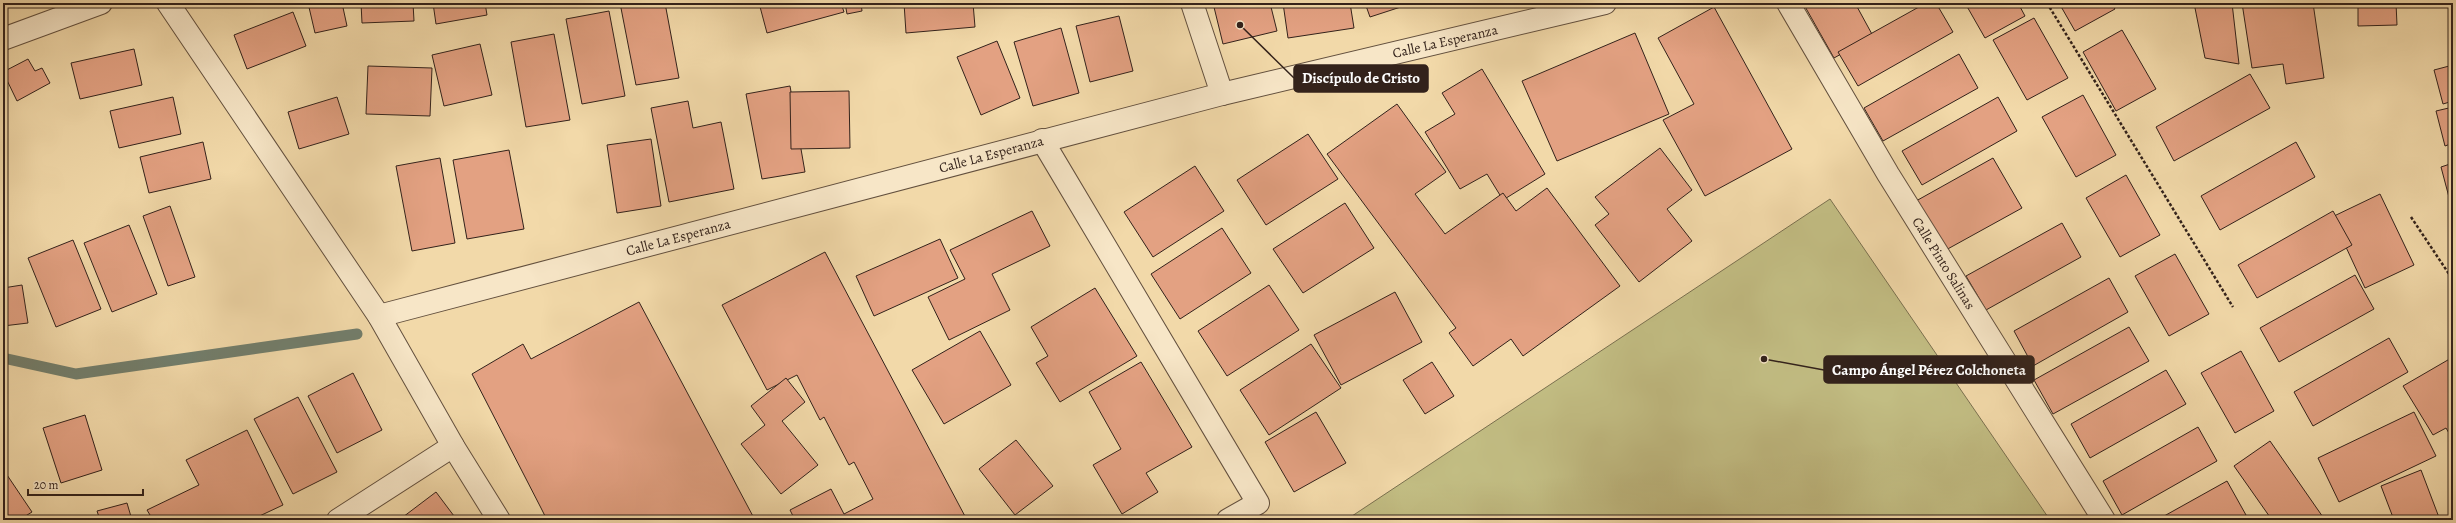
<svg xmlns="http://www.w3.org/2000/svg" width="2456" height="523" font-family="Alegreya,serif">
<rect width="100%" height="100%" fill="#f2d9a9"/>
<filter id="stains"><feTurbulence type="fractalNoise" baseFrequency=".005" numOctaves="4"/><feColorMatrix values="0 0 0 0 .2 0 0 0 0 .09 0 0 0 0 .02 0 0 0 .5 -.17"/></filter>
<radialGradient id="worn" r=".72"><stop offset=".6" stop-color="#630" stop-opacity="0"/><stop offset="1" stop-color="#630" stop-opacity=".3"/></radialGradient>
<!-- green -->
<polygon fill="#c2bd83" stroke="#7a704f" points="1830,199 2050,520 1346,520"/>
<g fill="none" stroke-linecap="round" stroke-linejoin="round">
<!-- stream -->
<polyline stroke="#727e6c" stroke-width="11" points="3,358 76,374 357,334"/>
</g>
<!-- building -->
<g fill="#e3a182" stroke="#33221b">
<polygon points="308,3 342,3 347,26 315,33"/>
<polygon points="361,3 413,3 414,21 362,23"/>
<polygon points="433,3 485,3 487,15 436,24"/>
<polygon points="620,3 665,3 679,78 636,85"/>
<polygon points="759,3 841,3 844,12 767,33"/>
<polygon points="845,3 861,3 862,11 847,14"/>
<polygon points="904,3 973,3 975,27 906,33"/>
<polygon points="1213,3 1270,3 1277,31 1223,44"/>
<polygon points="1283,3 1350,3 1354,28 1288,38"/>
<polygon points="1365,3 1413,3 1370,17"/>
<polygon points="1803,3 1855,3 1873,36 1834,58"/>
<polygon points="1926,3 1936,3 1953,32 1858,86 1838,52"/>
<polygon points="1965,3 2018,3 2025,16 1985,38"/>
<polygon points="2059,3 2111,3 2115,9 2075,31"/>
<polygon points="2194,3 2232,3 2239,64 2205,58"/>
<polygon points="2242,3 2313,3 2324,78 2286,84 2283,64 2252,68"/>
<polygon points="2358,3 2396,3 2397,25 2358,26"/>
<polygon points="1714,7 1792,149 1705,196 1663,120 1694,104 1658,38"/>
<polygon points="609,11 625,96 582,104 566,19"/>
<polygon points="293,12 306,46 247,69 234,35"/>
<polygon points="1119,16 1133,71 1090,82 1076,26"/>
<polygon points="2034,18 2068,78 2027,100 1993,40"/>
<polygon points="1061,28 1079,93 1033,106 1014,42"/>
<polygon points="2122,30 2156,89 2116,111 2083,52"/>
<polygon points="1635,33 1669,114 1557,161 1522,81"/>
<polygon points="554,34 570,120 526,127 511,42"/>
<polygon points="997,41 1020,98 981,115 957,57"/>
<polygon points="480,44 492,95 444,106 432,55"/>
<polygon points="134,49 142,85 80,99 71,63"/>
<polygon points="1959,54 1978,88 1883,141 1864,108"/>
<polygon points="28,59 35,71 42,68 50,83 17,101 3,72"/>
<polygon points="2453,65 2453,101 2443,104 2434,70"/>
<polygon points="368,66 432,68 430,116 366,114"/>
<polygon points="1482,69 1545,174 1503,200 1487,174 1460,189 1425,132 1455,114 1442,93"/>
<polygon points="2250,74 2270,108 2174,161 2156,127"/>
<polygon points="790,86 805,172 762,179 746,94"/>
<polygon points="849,91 850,148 791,149 790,92"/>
<polygon points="2083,95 2116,155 2076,177 2042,117"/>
<polygon points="173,97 181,134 119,148 110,111"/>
<polygon points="337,97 349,134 299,149 288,112"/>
<polygon points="1998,97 2017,131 1922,185 1902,151"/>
<polygon points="688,101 693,128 721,122 734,189 669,202 651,108"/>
<polygon points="1397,104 1446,172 1415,194 1445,234 1503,193 1516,211 1547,188 1620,286 1523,356 1511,339 1473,366 1449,333 1456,328 1327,154"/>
<polygon points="2453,107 2453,143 2445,146 2436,111"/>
<polygon points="1308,134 1338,179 1266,225 1237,180"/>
<polygon points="651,139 661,206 617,213 607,145"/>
<polygon points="203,142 211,179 149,193 140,157"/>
<polygon points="2296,142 2315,177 2220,230 2201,196"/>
<polygon points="1660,148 1692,190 1667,209 1692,241 1639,282 1595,225 1609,214 1595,197"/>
<polygon points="509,150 524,229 467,239 453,160"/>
<polygon points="440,158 455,243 412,251 396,166"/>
<polygon points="1993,158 2022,208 1944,251 1916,201"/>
<polygon points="2453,163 2453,200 2450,201 2441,167"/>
<polygon points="1195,166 1224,211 1153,257 1124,212"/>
<polygon points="2126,175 2160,235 2120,257 2086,198"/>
<polygon points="2380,194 2414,265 2365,288 2332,217"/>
<polygon points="1345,203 1374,248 1303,293 1273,249"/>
<polygon points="170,206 195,277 168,286 143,216"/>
<polygon points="1032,211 1050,246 992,274 1010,310 949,340 928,297 965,279 950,250"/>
<polygon points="2333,211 2352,245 2257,298 2238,265"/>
<polygon points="2062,223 2081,257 1986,310 1966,276"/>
<polygon points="129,225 157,294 112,312 84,243"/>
<polygon points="1222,228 1251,273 1180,319 1151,274"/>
<polygon points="940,239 958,278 874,316 856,276"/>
<polygon points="73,240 101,309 56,327 28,258"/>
<polygon points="825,252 967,520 795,520 790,510 831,489 844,514 873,499 854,462 849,465 824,417 820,420 797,375 767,390 722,305"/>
<polygon points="2175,254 2209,314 2169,336 2135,276"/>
<polygon points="2355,275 2374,309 2279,362 2260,328"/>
<polygon points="2109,278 2128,312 2033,366 2014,331"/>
<polygon points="22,285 28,323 3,326 3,288"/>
<polygon points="1269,285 1299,330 1227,376 1198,331"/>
<polygon points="1095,288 1137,356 1060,402 1036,363 1048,356 1031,327"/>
<polygon points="1395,292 1422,342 1341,385 1314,335"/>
<polygon points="639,302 755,520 547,520 541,508 472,374 523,344 531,359"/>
<polygon points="2129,327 2149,361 2053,414 2034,380"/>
<polygon points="980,331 1011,385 944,424 912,370"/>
<polygon points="2389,338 2408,372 2313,426 2294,392"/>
<polygon points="1311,344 1341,388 1269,435 1240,390"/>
<polygon points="2241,351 2274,411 2235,433 2201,373"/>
<polygon points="2453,357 2453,440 2446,428 2433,435 2403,386"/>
<polygon points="1141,362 1192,447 1146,473 1158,492 1122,514 1093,465 1121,449 1089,392"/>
<polygon points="1432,362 1454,396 1425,414 1403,380"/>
<polygon points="2166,370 2186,404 2090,458 2071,424"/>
<polygon points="353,373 382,430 337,453 308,396"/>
<polygon points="786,378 805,402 782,421 818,465 781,494 741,444 765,425 751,406"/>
<polygon points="298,397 337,472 293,494 254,419"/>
<polygon points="1316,412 1346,463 1294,492 1265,442"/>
<polygon points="2414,412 2436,456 2339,502 2318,458"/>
<polygon points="85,415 102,470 61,483 43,428"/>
<polygon points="2198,427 2217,461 2122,515 2103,481"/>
<polygon points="247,430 283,505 251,520 153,520 147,510 199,485 186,460"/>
<polygon points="1016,440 1053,486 1015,515 979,469"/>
<polygon points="2270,441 2325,520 2272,520 2234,466"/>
<polygon points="3,469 32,512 19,520 3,520"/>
<polygon points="2421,470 2440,520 2394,520 2381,486"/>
<polygon points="2227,481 2246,515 2237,520 2157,520"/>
<polygon points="436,492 457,520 399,520"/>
<polygon points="127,503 132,520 100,520 97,511"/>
</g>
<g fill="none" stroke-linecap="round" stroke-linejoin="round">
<defs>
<g id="minor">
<polyline points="168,3 379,316 453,446 499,520"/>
<polyline points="1192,3 1222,94"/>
<polyline points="1788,3 1888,174 2104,520"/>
<polyline points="3,39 101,3"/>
<polyline points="1042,140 1258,503 1228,520"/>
<polyline points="379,316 1222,94 1605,3"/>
<polyline points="338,520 453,446"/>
</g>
</defs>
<!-- minor casing -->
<use href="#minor" stroke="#63503e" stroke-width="24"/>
<!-- path -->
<g stroke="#33221b" stroke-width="2.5" stroke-dasharray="3 2" stroke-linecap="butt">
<polyline points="2047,3 2233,307"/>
<polyline points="2411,217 2453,280"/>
</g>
<!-- minor -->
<use href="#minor" stroke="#f7e6c7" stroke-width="22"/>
</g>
<g text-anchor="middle" stroke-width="3" stroke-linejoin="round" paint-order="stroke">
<!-- street labels -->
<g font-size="14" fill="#33221b" stroke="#f7e6c7">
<text transform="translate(1445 41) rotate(-13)" y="5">Calle La Esperanza</text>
<text transform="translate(991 154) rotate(-15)" y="5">Calle La Esperanza</text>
<text transform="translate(678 237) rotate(-15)" y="5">Calle La Esperanza</text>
<text transform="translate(1944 263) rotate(58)" y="5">Calle Pinto Salinas</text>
</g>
</g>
<!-- callouts -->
<path fill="none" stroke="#33221b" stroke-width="1.5" d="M1240 25L1294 78M1764 359L1824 370"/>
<g fill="#33221b" stroke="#f7e6c7" stroke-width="1.5">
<circle cx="1240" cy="25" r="4"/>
<circle cx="1764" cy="359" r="4"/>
</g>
<g fill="#33221b" stroke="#33221b" stroke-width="1.5">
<rect x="1294" y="65" width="134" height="27" rx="4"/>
<rect x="1824" y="356" width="210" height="27" rx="4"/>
</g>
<g font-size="15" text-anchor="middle" font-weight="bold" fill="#fff">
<text x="1361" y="83">Discípulo de Cristo</text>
<text x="1929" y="375">Campo Ángel Pérez Colchoneta</text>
</g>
<!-- margin -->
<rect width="2456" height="523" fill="none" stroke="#f2d9a9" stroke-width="16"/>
<rect x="4" y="4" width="2448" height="515" fill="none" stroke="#33221b" stroke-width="2"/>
<rect x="8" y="8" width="2440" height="507" fill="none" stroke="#33221b"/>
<!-- scale -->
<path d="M28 489v6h115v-6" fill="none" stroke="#33221b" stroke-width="2"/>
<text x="34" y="489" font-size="12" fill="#33221b" stroke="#f7e6c7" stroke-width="3" paint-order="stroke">20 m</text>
<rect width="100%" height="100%" filter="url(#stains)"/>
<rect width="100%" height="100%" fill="url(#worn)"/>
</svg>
